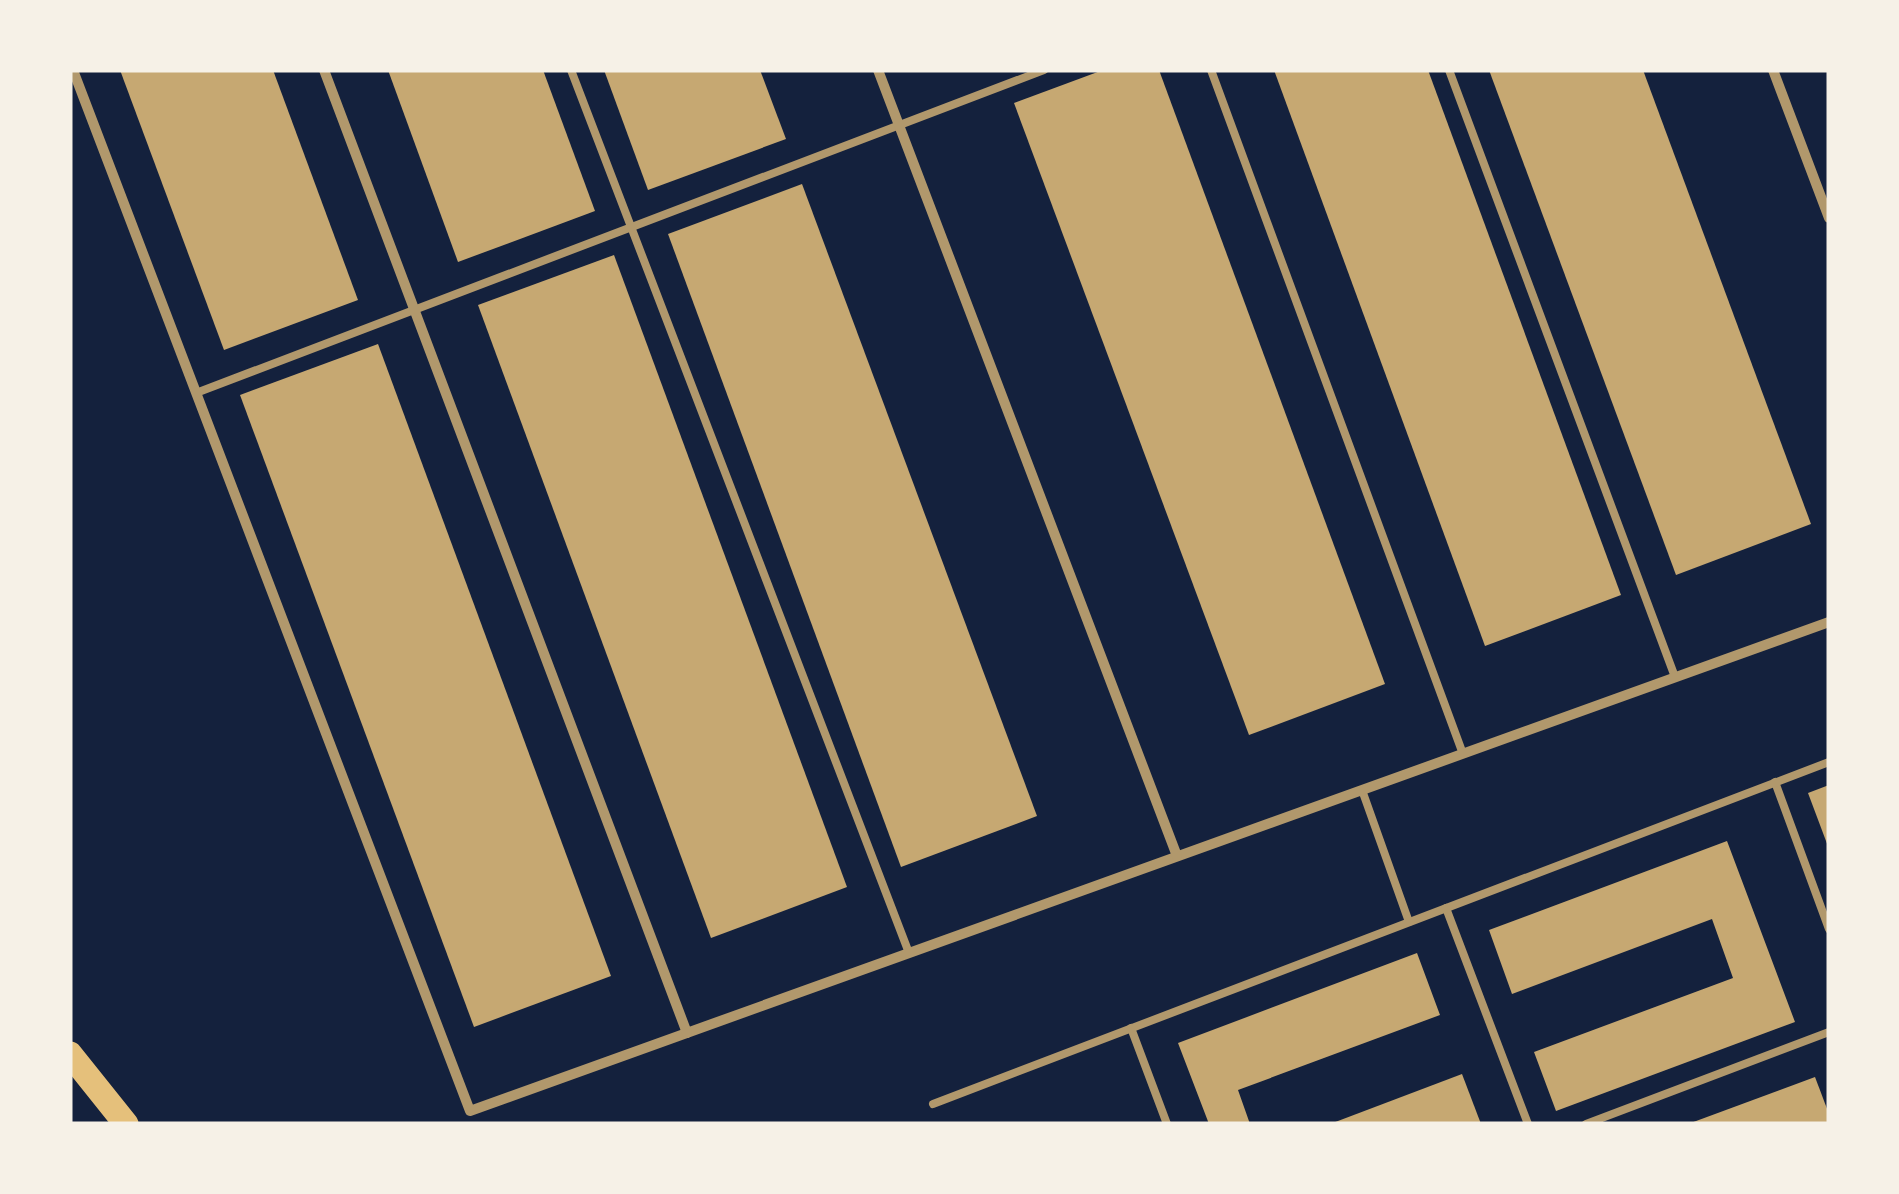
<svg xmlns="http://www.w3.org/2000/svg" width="1899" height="1194" font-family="Cabin,sans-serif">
<rect width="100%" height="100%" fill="#14213d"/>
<!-- building -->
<g fill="#c6a872">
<polygon points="120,70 273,70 358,300 224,350"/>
<polygon points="388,70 543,70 595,211 458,262"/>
<polygon points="604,70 760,70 786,139 648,190"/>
<polygon points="1103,70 1159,70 1385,684 1249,735 1014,103"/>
<polygon points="1274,70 1428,70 1621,595 1485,646"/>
<polygon points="1489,70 1643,70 1811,524 1676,575"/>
<polygon points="802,184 1037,816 901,867 668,234"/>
<polygon points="614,255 847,887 711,938 478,305"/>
<polygon points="378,344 611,976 474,1027 240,395"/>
<polygon points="1829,785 1829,849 1808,793"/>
<polygon points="1727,841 1795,1022 1556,1111 1534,1052 1733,978 1712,919 1512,994 1489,930"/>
<polygon points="1417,953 1440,1015 1238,1090 1250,1124 1209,1124 1178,1043"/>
<polygon points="1462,1074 1481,1124 1330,1124"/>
<polygon points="1815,1077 1829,1114 1829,1124 1688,1124"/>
</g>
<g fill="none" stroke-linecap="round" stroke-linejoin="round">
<!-- service -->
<g stroke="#b1986c" stroke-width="8">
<polyline points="571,70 909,953"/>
<polyline points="1211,70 1463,754"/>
<polyline points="1449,70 1675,677"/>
<polyline points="196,393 1044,70"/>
<polyline points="1775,782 1829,929"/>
<polyline points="1362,790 1409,922"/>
<polyline points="1446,908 1528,1124"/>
<polyline points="1131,1028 1167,1124"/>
<polyline points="933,1104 1829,762"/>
<polyline points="1586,1124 1829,1032"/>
</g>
<!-- minor -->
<g stroke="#b1986c" stroke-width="10">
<polyline points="73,70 470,1111 1829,622"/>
<polyline points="324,70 687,1033"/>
<polyline points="878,70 1177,856"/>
<polyline points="1773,70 1829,218"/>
</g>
<!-- primary -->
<polyline stroke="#e5c07b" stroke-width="25" points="70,1054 126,1124"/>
</g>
<!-- border -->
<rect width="1899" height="1194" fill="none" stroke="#f6f1e7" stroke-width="145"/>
</svg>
